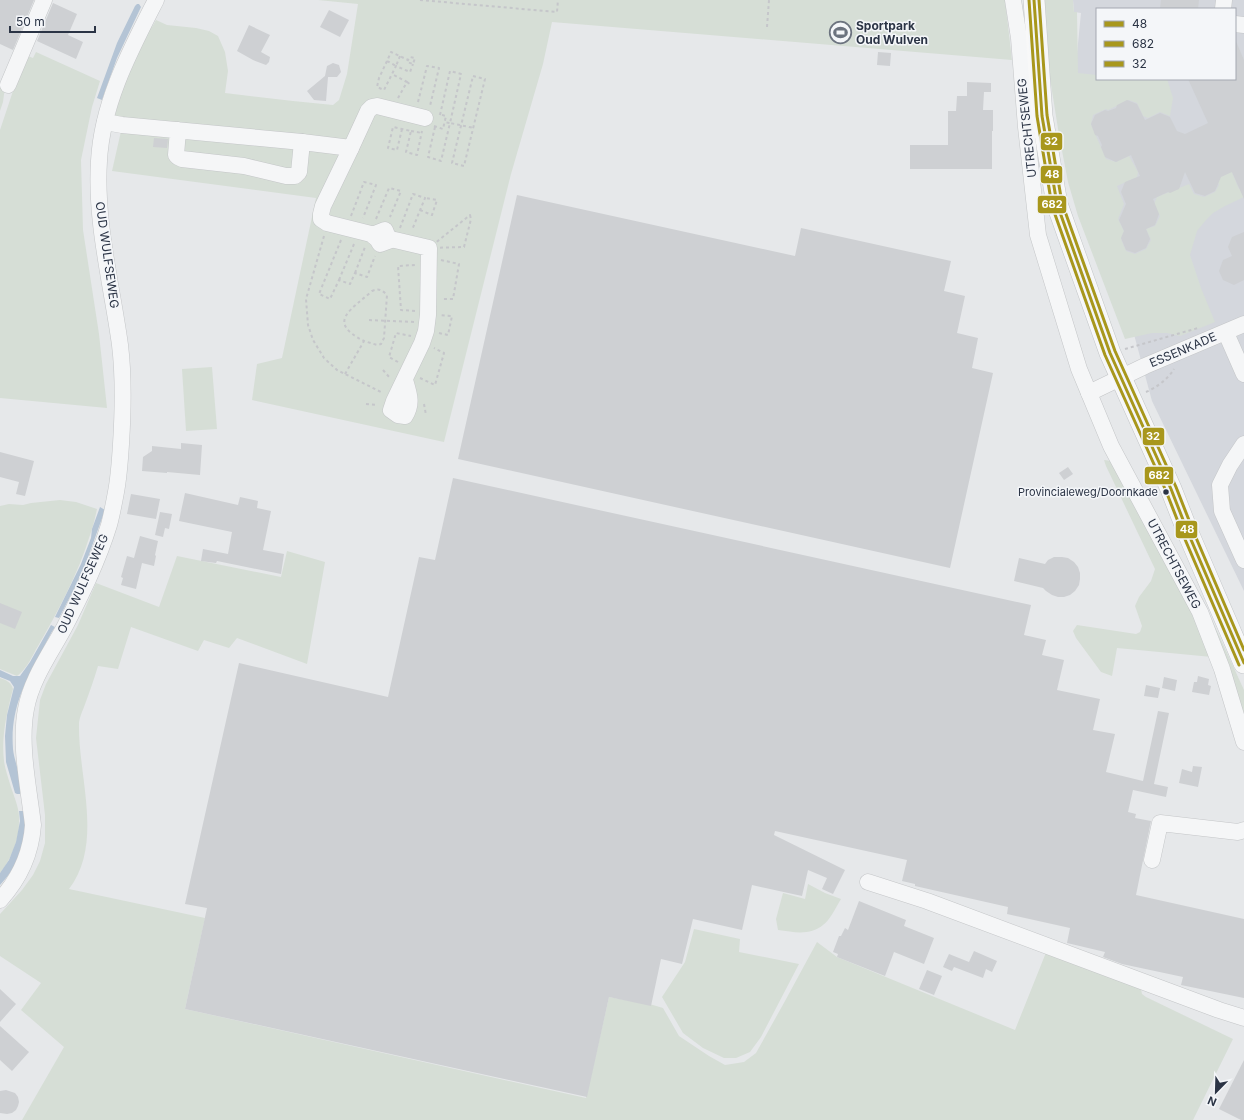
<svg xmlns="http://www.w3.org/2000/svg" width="1244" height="1120" font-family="Inter,sans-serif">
<rect width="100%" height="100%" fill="#e6e8ea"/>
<!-- built -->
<path fill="#d4d7dd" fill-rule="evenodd" d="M 1073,0 L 1244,0 L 1244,591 L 1152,401 L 1072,105 L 1081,13 L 1074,12 ZM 1097,9 L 1235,9 L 1235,79 L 1097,79 Z"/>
<!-- green -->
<g fill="#d6ded6">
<polygon points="318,0 1005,0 1012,60 552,22 543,64 511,174 444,442 252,400 257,364 282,358 316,198 112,171 124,118 109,115 141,34 152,27 156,20 167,25 196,28 209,31 218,36 225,52 228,71 225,93 293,101 333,105 339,100 347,74 358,4"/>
<polygon points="1040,0 1073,0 1074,12 1077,12 1078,73 1097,75 1097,79 1167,79 1173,98 1170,116 1160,112 1148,118 1143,116 1137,103 1129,100 1108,110 1106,109 1093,115 1091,124 1106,159 1116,162 1129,156 1138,172 1137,177 1117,186 1124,204 1118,219 1124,231 1121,239 1126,251 1135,254 1146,249 1151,240 1146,229 1155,226 1160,216 1154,204 1157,197 1189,184 1194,194 1204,197 1215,192 1219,185 1214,171 1225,156 1239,189 1244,188 1244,197 1225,206 1213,213 1206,220 1197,231 1190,255 1201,288 1215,322 1180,336 1167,333 1152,333 1125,339 1078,216 1068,182 1059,135 1042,28"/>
<polygon points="36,52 100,81 92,107 81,160 83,230 99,334 107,408 0,398 0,130 13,91 11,89 25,55 33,58"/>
<polygon points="0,85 5,87 3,102 0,111"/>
<polygon points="212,367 217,429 186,431 182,369"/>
<polygon points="1104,460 1112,461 1188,602 1212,657 1117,648 1112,676 1101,672 1076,638 1073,631 1077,625 1136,634 1140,632 1142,626 1135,606 1139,597 1151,581 1155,569 1106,466"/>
<path d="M 60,500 L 76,502 L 97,509 C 95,518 93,527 90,535 C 78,574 58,611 38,646 C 32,656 27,669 17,676 L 0,669 L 0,506 L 9,504 L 23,505 L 31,503 Z"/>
<path d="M 287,551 L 325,562 L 307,664 L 237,638 L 229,648 L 204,640 L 198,651 L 131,627 L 118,669 L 98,666 C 94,680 89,693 84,707 C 82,712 79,719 79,724 C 78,777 104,843 69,889 L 205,918 L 185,1009 L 586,1098 L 609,997 L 653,1005 L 663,1008 L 679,1036 L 709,1056 L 725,1065 L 744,1062 L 756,1053 L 785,1001 L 817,942 L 837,957 L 1015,1030 L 1047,950 L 1141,989 L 1142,994 L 1146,997 L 1233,1039 L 1193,1120 L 22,1120 L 64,1047 L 21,1010 L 41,983 L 0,956 L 0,914 L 22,890 L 33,875 L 40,861 L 45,843 L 45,815 L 36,738 L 40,700 L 46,684 L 78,625 L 96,583 L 159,607 L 177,556 L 281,577 Z"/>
<polygon points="1201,596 1244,690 1244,723 1199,601"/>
<path d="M 0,678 C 6,680 11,682 13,689 C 7,712 1,736 4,761 C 5,769 8,777 10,784 C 13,794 19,807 19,817 C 20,837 13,857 0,873 Z"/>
<path d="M 808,884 L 825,893 L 841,899 C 836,907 830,920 823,925 C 810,936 794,932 778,930 L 776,919 L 783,893 L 805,899 Z"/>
<polygon points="694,929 740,939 739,952 799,964 761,1037 750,1052 736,1058 724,1058 703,1048 683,1033 662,997 685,962"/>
</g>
<!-- water -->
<g fill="#b4c4d5">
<polygon points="137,4 139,4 141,7 117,58 102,100 97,98 117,43 135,6"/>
<polygon points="100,507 105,510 87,560 74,589 59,618 55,617 81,564 91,538 92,529"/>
<path d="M 51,625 L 55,627 C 50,634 46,643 42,651 C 24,684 10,710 13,749 C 14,761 24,784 20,794 L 17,794 L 15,793 L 6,762 L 5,736 L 7,715 L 14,687 L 10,681 L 0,677 L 0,670 L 13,676 L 20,676 L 30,662 Z"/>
<path d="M 19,811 L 25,811 C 27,841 21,863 0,885 L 0,873 L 9,860 L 16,842 L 20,821 Z"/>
</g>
<!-- building -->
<g fill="#ced0d3">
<polygon points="0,0 34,0 13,50 0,44"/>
<polygon points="1161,0 1199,0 1198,9 1160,9"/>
<polygon points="53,3 77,14 68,35 83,42 76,59 37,41"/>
<polygon points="329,10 349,20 340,37 320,27"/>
<polygon points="249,25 270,35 261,52 270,57 269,62 266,65 253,60 237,51"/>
<polygon points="1235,39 1244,60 1244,199 1232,172 1221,177 1215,191 1205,196 1195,193 1185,172 1179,189 1170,193 1168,192 1153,199 1159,214 1155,225 1146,229 1150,239 1146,248 1135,253 1126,250 1121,238 1124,231 1119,220 1126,204 1121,192 1125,182 1140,176 1131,155 1116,162 1105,157 1101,147 1102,145 1098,136 1095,135 1091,124 1095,115 1105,110 1108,111 1116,108 1117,105 1127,100 1137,104 1145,120 1160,113 1170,117 1177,131 1185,134 1208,123 1188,79 1235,79"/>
<polygon points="878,52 891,53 890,66 877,65"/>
<polygon points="333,63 339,65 341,72 337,77 328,77 326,101 314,100 307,91 325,76 327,66"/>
<polygon points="967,82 991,83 991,92 984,92 983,110 993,110 993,131 992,131 992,169 910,169 910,145 948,145 948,111 956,111 957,96 967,96"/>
<polygon points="154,138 168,139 167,148 153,147"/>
<polygon points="517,195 795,256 801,228 951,261 944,291 965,296 957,333 978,338 972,368 993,373 950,568 458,459"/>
<polygon points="1244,232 1244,280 1234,285 1223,280 1219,271 1223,260 1232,256 1228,247 1232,237"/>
<polygon points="181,443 202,445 200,475 167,472 167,473 142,471 143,457 152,451 152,446 181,449"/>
<polygon points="0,452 34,461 25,496 16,494 19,482 0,477"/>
<polygon points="1068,467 1073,474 1064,480 1059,473"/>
<polygon points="453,478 1031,605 1024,635 1046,640 1042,655 1064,660 1057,690 1100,699 1093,730 1115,734 1106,772 1143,781 1158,711 1169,713 1154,784 1168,787 1166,797 1133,790 1128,812 1136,814 1135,818 1151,821 1136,895 1244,919 1244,998 1181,985 1183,977 1122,964 1103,957 1105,952 1067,943 1070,928 1007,914 1008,907 915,886 915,884 902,881 907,860 775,831 774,835 845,870 833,894 822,889 827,878 808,870 802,896 752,885 742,930 693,919 682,964 661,959 651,1006 609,997 587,1097 185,1009 207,908 185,904 239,663 388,697 419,557 435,560"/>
<polygon points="185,493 238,505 240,497 258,501 257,508 271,511 263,550 284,554 281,574 217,561 216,563 201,561 203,549 228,554 232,532 179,521"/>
<polygon points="131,494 160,499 156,519 127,514"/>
<polygon points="160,512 172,514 169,529 165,528 163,537 155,535"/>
<polygon points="140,536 158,541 155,555 156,556 154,566 142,563 136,589 121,585 123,578 121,577 127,556 134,558"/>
<polygon points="1054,557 1062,557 1068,558 1074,562 1078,567 1080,573 1080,579 1079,585 1075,591 1070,595 1064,597 1058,597 1052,595 1046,591 1043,588 1014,581 1019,558 1045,564 1048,560"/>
<polygon points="0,603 22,612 15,629 0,623"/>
<polygon points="1198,676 1209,679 1208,685 1211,686 1209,695 1192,692 1194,682 1197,682"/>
<polygon points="1164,677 1177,680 1175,691 1162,688"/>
<polygon points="1146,685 1160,688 1158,698 1144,696"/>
<polygon points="1193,766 1202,767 1198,787 1179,783 1182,769 1192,772"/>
<polygon points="859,901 906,920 904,926 934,938 924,964 894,952 885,976 837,957 838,954 833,952 839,936 841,936 845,928 848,930"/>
<polygon points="974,951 997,961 992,972 986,969 983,978 954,967 952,971 943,967 949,954 969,962"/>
<polygon points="927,970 942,976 934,995 919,989"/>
<polygon points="0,989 16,1004 0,1022"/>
<polygon points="0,1026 29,1052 12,1071 0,1060"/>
<polygon points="1244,1060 1244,1120 1241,1120 1219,1109"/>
<polygon points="6,1090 15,1093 18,1097 19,1102 18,1106 16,1110 12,1113 7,1114 0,1113 0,1091"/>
</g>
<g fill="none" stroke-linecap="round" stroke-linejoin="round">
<defs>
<g id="minor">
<polyline points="1013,0 1019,38 1026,127 1038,235 1079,369 1111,446 1200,612 1222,669 1244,742"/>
<polyline points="1223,9 1224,0"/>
<polyline points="1235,24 1244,25"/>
<polyline points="8,85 44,0"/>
<polyline points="105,122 122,125 302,142 299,172 295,176 286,176 244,166 182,159 178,157 176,155 178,130"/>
<polyline points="302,142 351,148 368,111 372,107 377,106 425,118"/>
<polyline points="351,148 323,206 321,214 321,219 327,223 371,234 375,234 385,230 387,235 391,240 380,244 377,239 371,234"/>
<path d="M 395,240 L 429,248 L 428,315 L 426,331 L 422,343 L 394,401 L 391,410 L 398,415 L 405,416 C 413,403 409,394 405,380"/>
<polyline points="1226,333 1244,374"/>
<polyline points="1089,393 1145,366 1244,324"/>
<polyline points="1244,444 1230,465 1220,485 1222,511 1244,560"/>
<polyline points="1152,860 1160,823 1238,832 1244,830"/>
<polyline points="868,882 927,901 1219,1010 1244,1018"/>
<path d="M 0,900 C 20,878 31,854 33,825 C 29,789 19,745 26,709 C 31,680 50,654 64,628 C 81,595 98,561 109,525 C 112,514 114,503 116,492 C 119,476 120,460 121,444 C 123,412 124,378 120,345 C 112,286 95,222 99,161 C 102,103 130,51 156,0"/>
</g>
<polyline id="major" points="1034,0 1042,116 1057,204 1110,353 1171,489 1189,535 1244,663"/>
</defs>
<!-- minor casing -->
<use href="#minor" stroke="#c4c6c8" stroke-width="17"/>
<!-- major casing -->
<use href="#major" stroke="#c2c5c8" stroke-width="22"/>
<!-- path -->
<g stroke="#c5c6ca" stroke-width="2" stroke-dasharray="3 3" stroke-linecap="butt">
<polyline points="420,0 557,12 558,0"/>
<polyline points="767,27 769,0"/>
<polyline points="400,56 396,66 387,61 391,52 408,60 407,62 413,64 415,58 410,57 408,60"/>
<polyline points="387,61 379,78 377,87 384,90 392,74"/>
<polygon points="473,76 485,79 464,166 452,163"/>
<polyline points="407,82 411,85"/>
<polyline points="398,98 407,82 392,74 396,66 410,72 413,64"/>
<polyline points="418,102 427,66 439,68 430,106"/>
<polyline points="440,115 450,71 461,74 450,123 474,128"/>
<polyline points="434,126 443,129 446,116 439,114"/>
<polyline points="435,127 428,157 441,161 450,123 444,122"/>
<polyline points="402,129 397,150 388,148 393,127 411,131 406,152 417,155 422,131"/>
<polyline points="411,131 422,133"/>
<polyline points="420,210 432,215 437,200 425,198"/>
<polygon points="470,215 471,219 464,247 429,248"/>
<polyline points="351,216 364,182 376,185 363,218"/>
<polyline points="376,219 389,188 401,191 390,217"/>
<polyline points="400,228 413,194 425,198 412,230"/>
<polyline points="324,236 306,299 308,325 313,340 324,358 337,370 383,393"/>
<polyline points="341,240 319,294 330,299 339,280 350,284 355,273 367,277 375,256"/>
<polyline points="441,260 459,264 453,299 442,299"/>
<polyline points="355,273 365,247 364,247"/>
<polyline points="339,280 354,244"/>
<polyline points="415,311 401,310 398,266 415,265"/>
<polyline points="369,320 414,322"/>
<polyline points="439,333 448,335 452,316 440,315"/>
<polyline points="1125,349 1198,328"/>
<polyline points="398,362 389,357 396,333 411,336"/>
<polyline points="383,370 390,378"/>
<path d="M 345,374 L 364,341 L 377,345 L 381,344 L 384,338 L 387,295 C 382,290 379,288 372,291 C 351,310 326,322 364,341"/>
<polyline points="420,378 435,385 444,353 434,348"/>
<path d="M 1146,392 C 1156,388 1168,379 1174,369"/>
<polyline points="366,404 377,405"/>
<polyline points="424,404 426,415"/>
</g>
<!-- minor -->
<use href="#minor" stroke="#f5f6f7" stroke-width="16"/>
<!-- major -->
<use href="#major" stroke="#f8f8f8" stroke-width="21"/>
<defs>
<polyline id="bus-1" points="1034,0 1042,116 1057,204 1110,353 1171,489 1189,535 1244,663"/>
<polyline id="bus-2" points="1029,0 1037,116 1052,206 1105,355 1166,491 1184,537 1239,665"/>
<polyline id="bus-3" points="1039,0 1047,115 1062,203 1115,351 1176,487 1194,533 1244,650"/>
</defs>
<!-- bus-1 casing -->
<use href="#bus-1" stroke="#f4f6f9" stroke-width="6"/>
<!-- bus-2 casing -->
<use href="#bus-2" stroke="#f4f6f9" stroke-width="6"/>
<!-- bus-3 casing -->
<use href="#bus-3" stroke="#f4f6f9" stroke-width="6"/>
<!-- bus-1 -->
<use href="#bus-1" stroke="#a8971c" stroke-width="3"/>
<!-- bus-2 -->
<use href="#bus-2" stroke="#a8971c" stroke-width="3"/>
<!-- bus-3 -->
<use href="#bus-3" stroke="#a8971c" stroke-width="3"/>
</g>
<!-- icons -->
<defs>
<symbol id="stadium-ring" viewBox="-11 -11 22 22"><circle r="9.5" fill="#f4f6f9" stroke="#6c737f" stroke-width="1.5"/><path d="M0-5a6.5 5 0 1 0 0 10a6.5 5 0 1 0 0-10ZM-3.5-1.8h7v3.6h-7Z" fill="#6c737f"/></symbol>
</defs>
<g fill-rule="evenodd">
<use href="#stadium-ring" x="828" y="20" width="25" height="25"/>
</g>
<!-- markers -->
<circle fill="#2b3445" stroke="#f4f6f9" stroke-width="1.5" cx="1166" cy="492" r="3.5"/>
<g text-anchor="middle" stroke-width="3" stroke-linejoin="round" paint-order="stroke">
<!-- bus labels -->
<g font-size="11" fill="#2b3445" stroke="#f4f6f9" text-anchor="end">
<text x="1158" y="496">Provincialeweg/Doornkade</text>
</g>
<!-- poi labels -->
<g font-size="12" font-weight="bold" fill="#2b3445" stroke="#f4f6f9" text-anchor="start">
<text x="856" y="30">Sportpark<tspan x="856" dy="14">Oud Wulven</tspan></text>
</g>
<!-- street labels -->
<g font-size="12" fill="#2b3445" stroke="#f4f6f9">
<text transform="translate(1027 128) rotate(-96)" y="4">UTRECHTSEWEG</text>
<text transform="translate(107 255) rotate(82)" y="4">OUD WULFSEWEG</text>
<text transform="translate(1183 350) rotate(-23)" y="4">ESSENKADE</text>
<text transform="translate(1174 564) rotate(62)" y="4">UTRECHTSEWEG</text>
<text transform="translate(83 584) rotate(-66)" y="4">OUD WULFSEWEG</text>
</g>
</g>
<g stroke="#f4f6f9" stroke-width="1.5">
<rect x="1040" y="132" width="23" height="19" rx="4" fill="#a8971c"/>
<rect x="1040" y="165" width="23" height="19" rx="4" fill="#a8971c"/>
<rect x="1037" y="195" width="30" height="19" rx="4" fill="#a8971c"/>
<rect x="1142" y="427" width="23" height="19" rx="4" fill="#a8971c"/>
<rect x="1144" y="466" width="30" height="19" rx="4" fill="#a8971c"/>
<rect x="1175" y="520" width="23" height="19" rx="4" fill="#a8971c"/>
</g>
<g font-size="11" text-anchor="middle" font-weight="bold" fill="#fff">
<text x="1051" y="145">32</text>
<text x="1052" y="178">48</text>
<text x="1052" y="208">682</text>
<text x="1153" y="440">32</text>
<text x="1159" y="479">682</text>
<text x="1187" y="533">48</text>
</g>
<!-- legend -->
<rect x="1096" y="8" width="140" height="72" fill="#f4f6f9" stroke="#a4a8b1"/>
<rect x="1104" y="21" width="20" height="6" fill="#a8971c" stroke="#a4a8b1"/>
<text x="1132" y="28" font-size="12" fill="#2b3445">48</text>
<rect x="1104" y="41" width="20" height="6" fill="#a8971c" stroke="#a4a8b1"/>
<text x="1132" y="48" font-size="12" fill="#2b3445">682</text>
<rect x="1104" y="61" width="20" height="6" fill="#a8971c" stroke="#a4a8b1"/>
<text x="1132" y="68" font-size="12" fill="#2b3445">32</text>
<!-- north arrow -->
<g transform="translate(1216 1092) rotate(203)" stroke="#f4f6f9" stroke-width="3" paint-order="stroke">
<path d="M0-3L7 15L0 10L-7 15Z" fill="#2b3445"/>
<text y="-6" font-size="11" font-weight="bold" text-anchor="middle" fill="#2b3445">N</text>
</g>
<!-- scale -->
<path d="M10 26v6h85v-6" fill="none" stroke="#2b3445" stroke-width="2"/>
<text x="16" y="26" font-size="12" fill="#2b3445" stroke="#f4f6f9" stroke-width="3" paint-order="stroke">50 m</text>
</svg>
